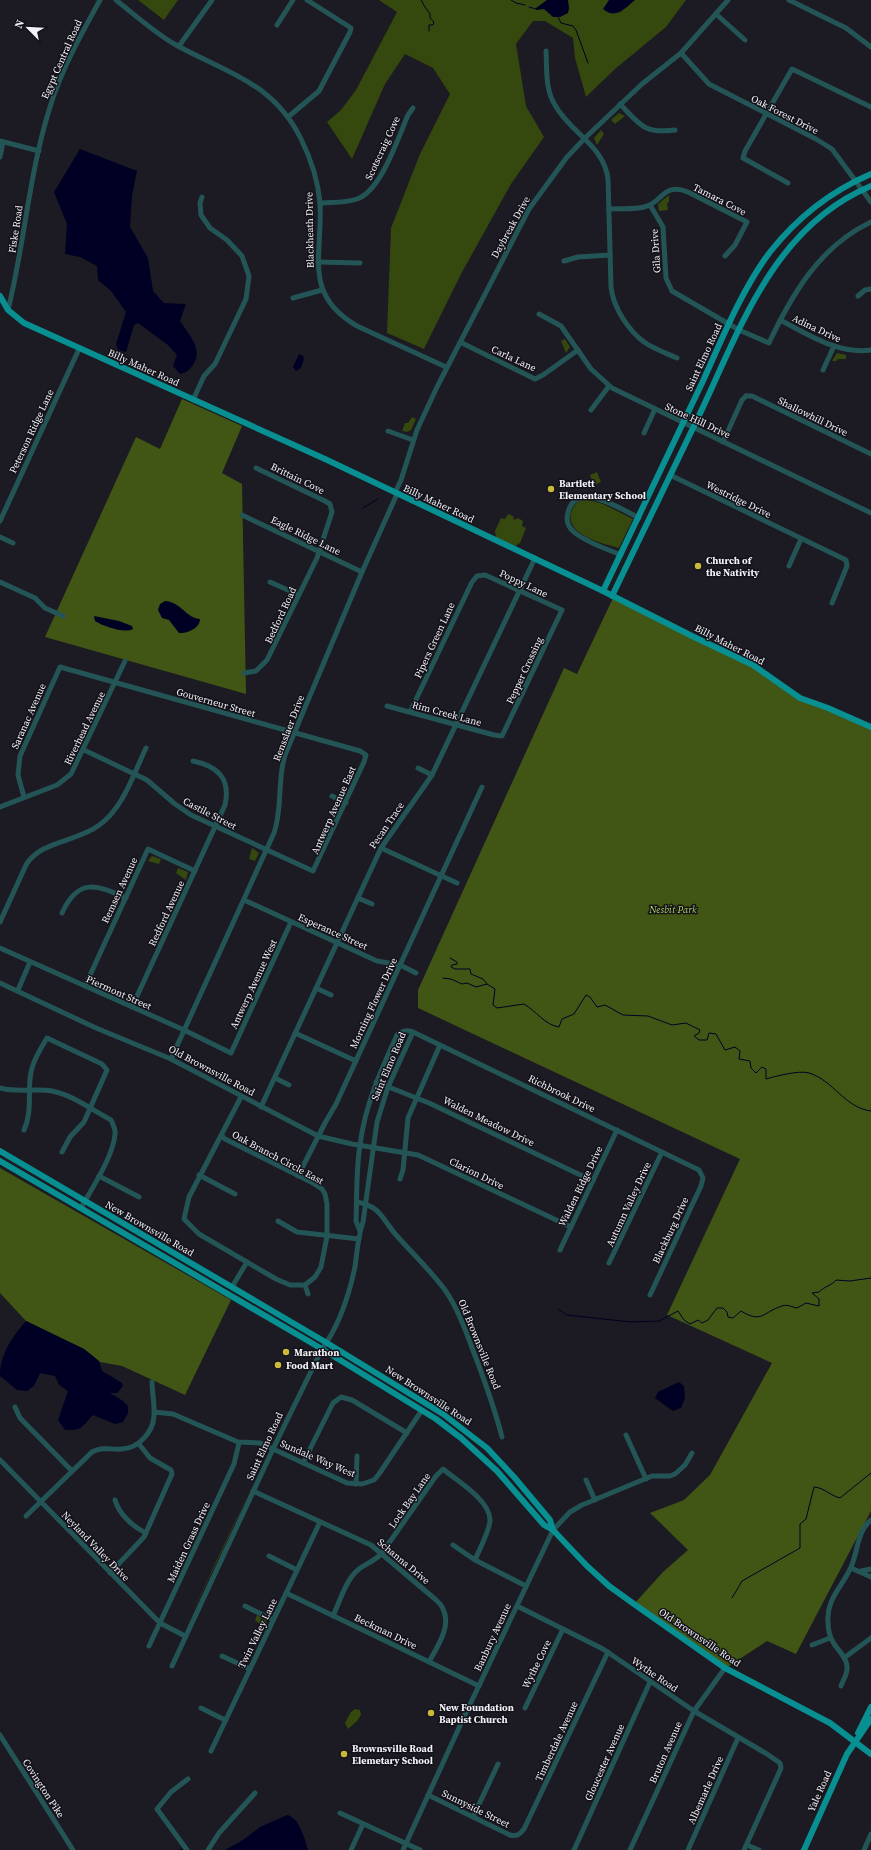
<svg xmlns="http://www.w3.org/2000/svg" width="871" height="1850" font-family="'Source Serif 4',serif">
<rect width="100%" height="100%" fill="#1c1a22"/>
<!-- green -->
<g fill="#35480d">
<polygon points="138,0 178,0 164,20"/>
<polygon points="379,0 686,0 666,27 615,69 586,97 575,58 573,38 545,21 533,21 516,44 526,106 544,137 511,184 461,274 424,349 387,333 391,228 420,154 450,94 433,68 405,54 385,84 352,159 327,122 341,110 356,90 397,12"/>
<polygon points="619,113 625,116 615,124 611,120"/>
<polygon points="601,130 604,134 597,145 594,138"/>
<polygon points="669,195 669,202 667,203 668,210 659,211 658,204"/>
<polygon points="565,339 570,347 566,353 561,341"/>
<polygon points="837,353 846,355 846,359 838,359 836,361 832,361"/>
<polygon points="412,417 416,419 411,430 407,432 402,431 405,423 408,423"/>
<polygon points="597,472 601,482 594,485 590,475"/>
<path d="M 586,499 L 603,504 L 633,519 L 619,548 C 602,544 562,534 572,510 C 575,503 579,500 586,499 Z"/>
<polygon points="508,514 513,516 514,520 518,518 523,521 522,526 526,528 520,543 515,546 496,538 495,531 501,518 505,519"/>
<polygon points="252,848 259,853 255,861 249,859"/>
<polygon points="152,856 161,859 159,864 148,861"/>
<polygon points="178,868 188,872 186,880 176,873"/>
<polygon points="251,1487 222,1551 185,1628"/>
<polygon points="257,1615 267,1621 264,1628 255,1620"/>
<polygon points="355,1709 360,1710 361,1715 357,1721 348,1729 345,1723 351,1712"/>
</g>
<!-- forest -->
<g fill="#415615">
<polygon points="182,399 242,426 222,473 242,484 246,694 45,637 136,437 160,449"/>
<polygon points="614,596 757,668 797,696 871,726 871,1511 796,1654 767,1641 726,1668 634,1604 663,1572 688,1550 650,1513 684,1500 710,1475 772,1363 667,1315 740,1159 418,1008 418,990 564,668 577,674"/>
<polygon points="0,1168 231,1300 185,1395 122,1366 100,1362 84,1349 26,1321 0,1293"/>
</g>
<!-- water -->
<g fill="#000024">
<polygon points="547,0 568,0 569,8 568,13 560,17 553,17 544,9 536,10 536,8"/>
<path d="M 609,0 L 635,0 C 625,8 616,20 603,9 Z"/>
<path d="M 80,149 L 137,171 L 132,196 L 130,227 L 148,258 L 153,291 L 164,303 L 186,304 L 180,321 C 188,334 203,348 194,363 C 191,369 186,373 180,374 L 173,366 L 177,355 L 168,345 L 138,323 L 134,325 L 126,352 L 118,350 L 116,344 L 126,312 L 111,291 L 98,280 L 97,266 L 80,257 L 65,254 L 67,224 L 54,192 Z"/>
<polygon points="299,354 303,356 304,359 301,368 296,371 293,367"/>
<path d="M 165,601 C 181,602 186,618 200,619 C 200,628 187,634 179,633 L 169,620 L 162,618 L 158,610 L 160,604 Z"/>
<path d="M 94,616 L 119,621 L 132,626 L 133,629 C 125,634 103,626 95,621 Z"/>
<path d="M 26,1321 L 84,1349 L 99,1361 L 102,1371 L 122,1383 L 123,1386 L 117,1393 L 110,1393 L 123,1401 L 128,1406 L 128,1413 L 123,1422 L 115,1424 L 93,1415 C 82,1426 83,1431 65,1430 L 58,1420 L 68,1391 L 59,1385 L 55,1376 L 40,1373 L 34,1386 L 27,1391 L 17,1390 L 0,1376 C 0,1354 12,1337 26,1321 Z"/>
<polygon points="679,1382 684,1386 685,1398 681,1408 673,1411 655,1398 658,1392"/>
<path d="M 287,1815 C 299,1817 305,1839 308,1850 L 225,1850 L 243,1840 L 260,1827 Z"/>
</g>
<g fill="none" stroke-linecap="round" stroke-linejoin="round">
<!-- stream -->
<g stroke="#000024" stroke-width="1">
<polyline points="421,0 425,7 430,14 430,18 434,22 433,25 429,25 429,31"/>
<polyline points="511,0 516,3 525,5"/>
<polyline points="529,7 536,9"/>
<polyline points="558,17 561,23 573,26 576,30 588,63"/>
<polyline points="363,508 378,499"/>
<polyline points="450,958 457,962 457,964 452,965 451,967 455,969 470,969 471,974 483,979 487,984"/>
<path d="M 443,978 L 451,979 L 462,984 L 467,983 L 476,987 L 487,984 L 495,989 L 493,1005 L 497,1008 L 524,1004 C 536,1011 545,1025 559,1027 L 562,1019 L 574,1014 L 586,995 L 590,997 L 597,1007 L 605,1005 L 623,1015 L 648,1016 L 672,1025 L 686,1023 L 700,1030 L 699,1033 L 694,1036 L 699,1040 L 707,1040 L 709,1033 L 716,1034 L 725,1050 L 735,1047 L 740,1051 L 739,1059 L 750,1061 L 751,1068 L 756,1073 L 762,1067 L 766,1069 L 766,1079 C 776,1076 800,1070 809,1073 C 833,1080 845,1108 871,1111"/>
<path d="M 558,1309 L 567,1315 L 631,1322 L 659,1321 L 678,1311 L 684,1320 L 690,1324 L 698,1320 L 702,1323 L 708,1320 L 717,1308 L 723,1308 L 727,1312 L 728,1317 L 733,1318 L 741,1311 C 762,1324 763,1312 782,1306 C 788,1304 791,1307 797,1308 L 806,1303 L 819,1306 L 819,1299 L 812,1293 L 819,1292 C 825,1286 831,1286 836,1280 L 850,1281 L 871,1278"/>
<path d="M 732,1598 L 742,1581 L 800,1548 L 800,1524 L 806,1519 L 814,1487 C 825,1488 829,1495 840,1498 L 871,1473"/>
<polyline points="179,1850 183,1849"/>
</g>
<!-- minor -->
<g stroke="#245556" stroke-width="5">
<path d="M 116,0 C 135,15 155,33 176,45 C 227,73 273,82 301,139 C 311,159 318,181 320,203 C 323,255 302,294 357,326 L 446,367"/>
<polyline points="789,0 846,28 871,47"/>
<polyline points="716,14 745,40"/>
<polyline points="277,25 293,0"/>
<polyline points="179,46 212,0"/>
<path d="M 546,51 C 547,69 545,89 555,105 C 570,133 604,145 608,179 L 611,287 C 613,307 628,330 644,342 C 654,349 666,353 677,358"/>
<polyline points="681,53 709,84 816,139 832,149 871,202"/>
<path d="M 620,104 C 640,125 644,134 675,130"/>
<polyline points="288,117 319,91 350,32 351,28 348,26 307,0"/>
<polyline points="0,141 39,151"/>
<polyline points="0,157 3,142"/>
<polyline points="788,183 743,158 745,151 792,69 871,107"/>
<path d="M 320,203 C 332,202 346,203 357,199 C 381,191 398,138 408,115 L 413,108"/>
<path d="M 650,205 L 663,227 L 666,278 L 672,291 L 739,330 L 769,343 C 792,294 820,246 871,222"/>
<path d="M 609,209 C 620,208 633,210 644,207 C 663,203 662,182 688,192 L 747,222 L 735,245 L 725,256"/>
<polyline points="564,261 578,257 610,255"/>
<polyline points="318,262 360,263"/>
<polyline points="858,296 865,290 871,289"/>
<polyline points="293,298 322,290"/>
<path d="M 8,310 C 25,242 29,171 51,104 C 62,68 82,33 100,0"/>
<polyline points="539,314 561,326 591,369 612,388 871,513"/>
<path d="M 780,320 C 807,334 839,355 871,350"/>
<polyline points="460,342 535,379 543,375 578,350"/>
<polyline points="823,370 834,346"/>
<polyline points="746,396 752,396 871,454"/>
<polyline points="193,400 204,376 215,364 246,299 249,276 242,256 227,240 210,228 201,215 200,203 202,197"/>
<polyline points="591,410 609,386"/>
<polyline points="388,431 413,440"/>
<polyline points="644,433 655,409"/>
<polyline points="723,442 742,400 746,396"/>
<polyline points="670,475 846,560 847,566 832,603"/>
<polyline points="395,493 401,480 417,430 437,387 529,209 567,157 585,138 642,84 681,53 728,0"/>
<polyline points="242,515 362,572"/>
<polyline points="0,521 79,349"/>
<polyline points="0,537 13,543"/>
<path d="M 621,555 C 607,549 585,542 574,532 C 568,527 566,520 568,513 C 575,479 621,509 639,518"/>
<polyline points="789,566 801,539"/>
<polyline points="0,582 35,598 45,608 63,616"/>
<polyline points="270,582 299,595"/>
<polyline points="244,673 256,671 267,660 317,558 332,512 330,504 325,501 256,468"/>
<polyline points="387,706 494,735 502,736 562,610 485,575 477,576 472,582 410,712"/>
<polyline points="418,768 432,775"/>
<polyline points="332,796 346,803"/>
<polyline points="24,797 18,775 20,756 60,667 360,751 366,755 364,762 313,871 191,815 175,804 147,780 84,750"/>
<polyline points="0,807 57,785 71,774 125,661"/>
<polyline points="381,848 457,883"/>
<polyline points="358,898 372,904"/>
<polyline points="244,900 377,961 400,965 416,973"/>
<path d="M 62,913 C 78,878 96,884 126,898"/>
<path d="M 0,922 L 26,865 C 40,841 76,842 98,826 C 123,809 133,775 146,748"/>
<polyline points="0,948 184,1030 231,1053 291,922"/>
<polyline points="0,983 96,1028 171,1059 318,1136 352,1144 418,1155 571,1227"/>
<polyline points="85,986 148,849 195,871"/>
<polyline points="316,988 331,995"/>
<polyline points="18,990 30,962"/>
<path d="M 132,1007 L 225,805 C 231,778 217,766 193,761"/>
<polyline points="413,1032 699,1170 703,1178 701,1186 650,1295"/>
<polyline points="295,1033 356,1061"/>
<path d="M 171,1059 L 274,833 C 283,807 277,780 285,755 L 362,572 L 397,494"/>
<polyline points="275,1078 289,1085"/>
<polyline points="376,1082 429,1103 593,1181"/>
<path d="M 0,1088 C 17,1093 35,1088 52,1091 C 73,1095 92,1110 111,1120 C 113,1125 116,1129 115,1134 C 114,1155 91,1190 81,1208"/>
<polyline points="261,1107 381,848 432,775 535,558"/>
<path d="M 24,1130 C 33,1111 27,1092 31,1072 C 33,1060 41,1048 47,1038 L 102,1064 L 107,1070 L 84,1122 L 70,1137 L 62,1152"/>
<polyline points="221,1135 225,1139 311,1182 322,1189 325,1194 327,1204 327,1236 321,1267 315,1277 305,1285 290,1285 276,1279 199,1234 184,1219 189,1197 241,1097"/>
<polyline points="199,1175 235,1194"/>
<polyline points="99,1176 139,1197"/>
<polyline points="298,1176 325,1123 336,1104 482,787"/>
<polyline points="400,1179 403,1170 408,1118 440,1045"/>
<path d="M 357,1202 C 382,1207 381,1218 397,1236 C 413,1254 431,1271 445,1290 C 457,1307 464,1327 471,1345 C 483,1376 494,1406 502,1437"/>
<polyline points="278,1221 297,1232 359,1239"/>
<polyline points="560,1250 617,1130"/>
<polyline points="609,1263 662,1152"/>
<polyline points="305,1285 308,1294"/>
<polyline points="232,1287 247,1262"/>
<polyline points="15,1407 20,1418 72,1471"/>
<polyline points="154,1412 173,1414 238,1442 260,1443 347,1483 362,1484 374,1480 379,1474 422,1410"/>
<polyline points="626,1435 646,1479"/>
<polyline points="0,1460 160,1623 185,1636"/>
<polyline points="303,1463 333,1403 341,1397 352,1400 407,1433"/>
<polyline points="586,1480 595,1500"/>
<polyline points="356,1484 357,1456"/>
<path d="M 253,1491 L 371,1545 L 435,1599 C 438,1602 442,1605 443,1609 C 452,1626 437,1647 429,1662"/>
<path d="M 115,1500 C 119,1514 133,1527 146,1533"/>
<path d="M 26,1516 L 92,1452 C 103,1446 111,1450 122,1449 C 139,1448 153,1432 154,1416 C 155,1405 152,1393 152,1382"/>
<polyline points="453,1545 475,1560 526,1586"/>
<polyline points="269,1556 297,1570"/>
<polyline points="851,1568 871,1577"/>
<polyline points="861,1571 871,1569"/>
<polyline points="110,1573 144,1537 172,1474 171,1470 150,1458 139,1444"/>
<polyline points="286,1593 479,1686"/>
<polyline points="245,1606 273,1620"/>
<polyline points="517,1606 603,1649 694,1711 767,1754 780,1763 781,1768 778,1775 744,1850"/>
<path d="M 333,1616 C 340,1601 346,1579 359,1569 C 367,1563 375,1561 382,1553 L 436,1476 L 443,1469 C 457,1481 490,1500 490,1520 C 490,1530 479,1550 475,1560"/>
<polyline points="812,1645 830,1638"/>
<polyline points="149,1646 234,1464 239,1443"/>
<polyline points="222,1656 250,1669"/>
<polyline points="844,1658 871,1638"/>
<path d="M 172,1666 L 273,1449 L 322,1349 C 339,1326 349,1295 355,1267 C 357,1252 358,1236 363,1222 L 377,1122 L 388,1087 L 413,1032 C 407,1030 403,1030 397,1035 C 381,1070 365,1105 360,1145 C 356,1170 357,1196 356,1221 L 360,1231"/>
<path d="M 841,1686 C 843,1680 847,1675 847,1669 C 848,1658 838,1651 833,1642 C 830,1637 828,1628 828,1622 C 826,1599 843,1586 851,1567 C 858,1552 857,1531 871,1520"/>
<polyline points="201,1708 225,1720"/>
<polyline points="525,1708 563,1629"/>
<polyline points="0,1735 73,1850"/>
<polyline points="211,1751 320,1522"/>
<path d="M 428,1795 L 510,1835 C 517,1837 520,1834 524,1829 L 608,1652"/>
<polyline points="340,1813 420,1850"/>
<polyline points="473,1817 498,1764"/>
<polyline points="747,1845 759,1850"/>
<polyline points="187,1850 157,1809 171,1792 188,1779"/>
<polyline points="208,1850 219,1833 255,1793"/>
<polyline points="351,1850 363,1824"/>
<polyline points="403,1850 464,1717 553,1530 570,1512 582,1505 652,1476 670,1476 675,1474 685,1465 692,1453"/>
<polyline points="574,1850 650,1682"/>
<polyline points="630,1850 694,1711 725,1668"/>
<polyline points="688,1850 738,1738"/>
<polyline points="864,1850 871,1834"/>
</g>
<!-- major -->
<g stroke="#078f92" stroke-width="6">
<polyline points="0,296 8,310 24,323 325,459 603,591 692,636 753,665 800,698 828,708 871,727"/>
<path d="M 603,591 C 637,521 670,451 703,381 C 722,339 742,289 770,252 C 797,218 831,191 871,174"/>
<path d="M 612,596 C 639,539 667,483 694,426 C 738,336 770,228 871,186"/>
<polyline points="0,1151 327,1343 443,1414 487,1448 514,1477 550,1520 553,1530"/>
<polyline points="0,1161 322,1349 436,1419 461,1438 497,1471 544,1525 553,1530 587,1566 609,1586 634,1604 725,1668 830,1723 871,1754"/>
<polyline points="858,1733 871,1707"/>
<polyline points="804,1850 847,1754 871,1719"/>
</g>
</g>
<!-- markers -->
<g fill="#caba3a" stroke="#131119" stroke-width="1.5">
<circle cx="551" cy="489" r="4"/>
<circle cx="698" cy="566" r="4"/>
<circle cx="286" cy="1352" r="4"/>
<circle cx="278" cy="1365" r="4"/>
<circle cx="431" cy="1713" r="4"/>
<circle cx="344" cy="1754" r="4"/>
</g>
<g text-anchor="middle" stroke-width="3" stroke-linejoin="round" paint-order="stroke">
<!-- street labels -->
<g font-size="10" fill="#f2f1f6" stroke="#131119">
<text transform="translate(61 59) rotate(-66)" y="4">Egypt Central Road</text>
<text transform="translate(785 114) rotate(27)" y="4">Oak Forest Drive</text>
<text transform="translate(382 148) rotate(-65)" y="4">Scotscraig Cove</text>
<text transform="translate(720 199) rotate(27)" y="4">Tamara Cove</text>
<text transform="translate(510 227) rotate(-61)" y="4">Daybreak Drive</text>
<text transform="translate(15 229) rotate(-81)" y="4">Fiske Road</text>
<text transform="translate(309 230) rotate(-91)" y="4">Blackheath Drive</text>
<text transform="translate(655 251) rotate(-94)" y="4">Gila Drive</text>
<text transform="translate(817 328) rotate(25)" y="4">Adina Drive</text>
<text transform="translate(703 357) rotate(-65)" y="4">Saint Elmo Road</text>
<text transform="translate(514 358) rotate(25)" y="4">Carla Lane</text>
<text transform="translate(144 367) rotate(24)" y="4">Billy Maher Road</text>
<text transform="translate(813 416) rotate(26)" y="4">Shallowhill Drive</text>
<text transform="translate(698 420) rotate(25)" y="4">Stone Hill Drive</text>
<text transform="translate(31 431) rotate(-65)" y="4">Peterson Ridge Lane</text>
<text transform="translate(298 478) rotate(26)" y="4">Brittain Cove</text>
<text transform="translate(739 499) rotate(26)" y="4">Westridge Drive</text>
<text transform="translate(439 503) rotate(25)" y="4">Billy Maher Road</text>
<text transform="translate(306 535) rotate(26)" y="4">Eagle Ridge Lane</text>
<text transform="translate(524 583) rotate(25)" y="4">Poppy Lane</text>
<text transform="translate(280 615) rotate(-65)" y="4">Bedford Road</text>
<text transform="translate(434 640) rotate(-65)" y="4">Pipers Green Lane</text>
<text transform="translate(730 644) rotate(27)" y="4">Billy Maher Road</text>
<text transform="translate(524 670) rotate(-65)" y="4">Pepper Crossing</text>
<text transform="translate(216 702) rotate(16)" y="4">Gouverneur Street</text>
<text transform="translate(447 713) rotate(15)" y="4">Rim Creek Lane</text>
<text transform="translate(28 716) rotate(-66)" y="4">Saranac Avenue</text>
<text transform="translate(84 728) rotate(-64)" y="4">Riverhead Avenue</text>
<text transform="translate(288 728) rotate(-69)" y="4">Rensslaer Drive</text>
<text transform="translate(333 810) rotate(-66)" y="4">Antwerp Avenue East</text>
<text transform="translate(210 813) rotate(27)" y="4">Castile Street</text>
<text transform="translate(386 825) rotate(-56)" y="4">Pecan Trace</text>
<text transform="translate(119 890) rotate(-65)" y="4">Remsen Avenue</text>
<text transform="translate(166 913) rotate(-65)" y="4">Redford Avenue</text>
<text transform="translate(333 931) rotate(24)" y="4">Esperance Street</text>
<text transform="translate(253 984) rotate(-65)" y="4">Antwerp Avenue West</text>
<text transform="translate(119 992) rotate(24)" y="4">Piermont Street</text>
<text transform="translate(373 1003) rotate(-65)" y="4">Morning Flower Drive</text>
<text transform="translate(388 1066) rotate(-67)" y="4">Saint Elmo Road</text>
<text transform="translate(212 1070) rotate(28)" y="4">Old Brownsville Road</text>
<text transform="translate(562 1093) rotate(26)" y="4">Richbrook Drive</text>
<text transform="translate(489 1121) rotate(26)" y="4">Walden Meadow Drive</text>
<text transform="translate(278 1157) rotate(28)" y="4">Oak Branch Circle East</text>
<text transform="translate(477 1173) rotate(26)" y="4">Clarion Drive</text>
<text transform="translate(580 1186) rotate(-64)" y="4">Walden Ridge Drive</text>
<text transform="translate(628 1204) rotate(-65)" y="4">Autumn Valley Drive</text>
<text transform="translate(150 1228) rotate(30)" y="4">New Brownsville Road</text>
<text transform="translate(670 1230) rotate(-65)" y="4">Blackburg Drive</text>
<text transform="translate(480 1344) rotate(68)" y="4">Old Brownsville Road</text>
<text transform="translate(429 1395) rotate(33)" y="4">New Brownsville Road</text>
<text transform="translate(264 1446) rotate(-65)" y="4">Saint Elmo Road</text>
<text transform="translate(318 1458) rotate(23)" y="4">Sundale Way West</text>
<text transform="translate(409 1500) rotate(-55)" y="4">Lock Bay Lane</text>
<text transform="translate(188 1542) rotate(-65)" y="4">Maiden Grass Drive</text>
<text transform="translate(96 1546) rotate(46)" y="4">Neyland Valley Drive</text>
<text transform="translate(404 1561) rotate(40)" y="4">Schanna Drive</text>
<text transform="translate(386 1631) rotate(26)" y="4">Beckman Drive</text>
<text transform="translate(257 1633) rotate(-64)" y="4">Twin Valley Lane</text>
<text transform="translate(492 1637) rotate(-65)" y="4">Banbury Avenue</text>
<text transform="translate(700 1637) rotate(34)" y="4">Old Brownsville Road</text>
<text transform="translate(536 1664) rotate(-64)" y="4">Wythe Cove</text>
<text transform="translate(655 1674) rotate(34)" y="4">Wythe Road</text>
<text transform="translate(556 1741) rotate(-65)" y="4">Timberdale Avenue</text>
<text transform="translate(665 1752) rotate(-66)" y="4">Bruton Avenue</text>
<text transform="translate(604 1762) rotate(-66)" y="4">Gloucester Avenue</text>
<text transform="translate(44 1788) rotate(57)" y="4">Covington Pike</text>
<text transform="translate(705 1790) rotate(-66)" y="4">Albemarle Drive</text>
<text transform="translate(819 1791) rotate(-66)" y="4">Yale Road</text>
<text transform="translate(476 1808) rotate(26)" y="4">Sunnyside Street</text>
</g>
<!-- poi labels -->
<g font-size="10" font-weight="bold" fill="#f2f1f6" stroke="#131119" text-anchor="start">
<text x="559" y="487">Bartlett<tspan x="559" dy="12">Elementary School</tspan></text>
<text x="706" y="564">Church of<tspan x="706" dy="12">the Nativity</tspan></text>
<text x="294" y="1356">Marathon</text>
<text x="286" y="1369">Food Mart</text>
<text x="439" y="1711">New Foundation<tspan x="439" dy="12">Baptist Church</tspan></text>
<text x="352" y="1752">Brownsville Road<tspan x="352" dy="12">Elemetary School</tspan></text>
</g>
<!-- park labels -->
<g font-size="10" font-style="italic" fill="#abd364" stroke="#131119">
<text x="673" y="913">Nesbit Park</text>
</g>
</g>
<!-- north arrow -->
<g transform="translate(28 28) rotate(294)" stroke="#131119" stroke-width="3" paint-order="stroke">
<path d="M0-3L7 15L0 10L-7 15Z" fill="#f2f1f6"/>
<text y="-6" font-size="11" font-weight="bold" text-anchor="middle" fill="#f2f1f6">N</text>
</g>
</svg>
